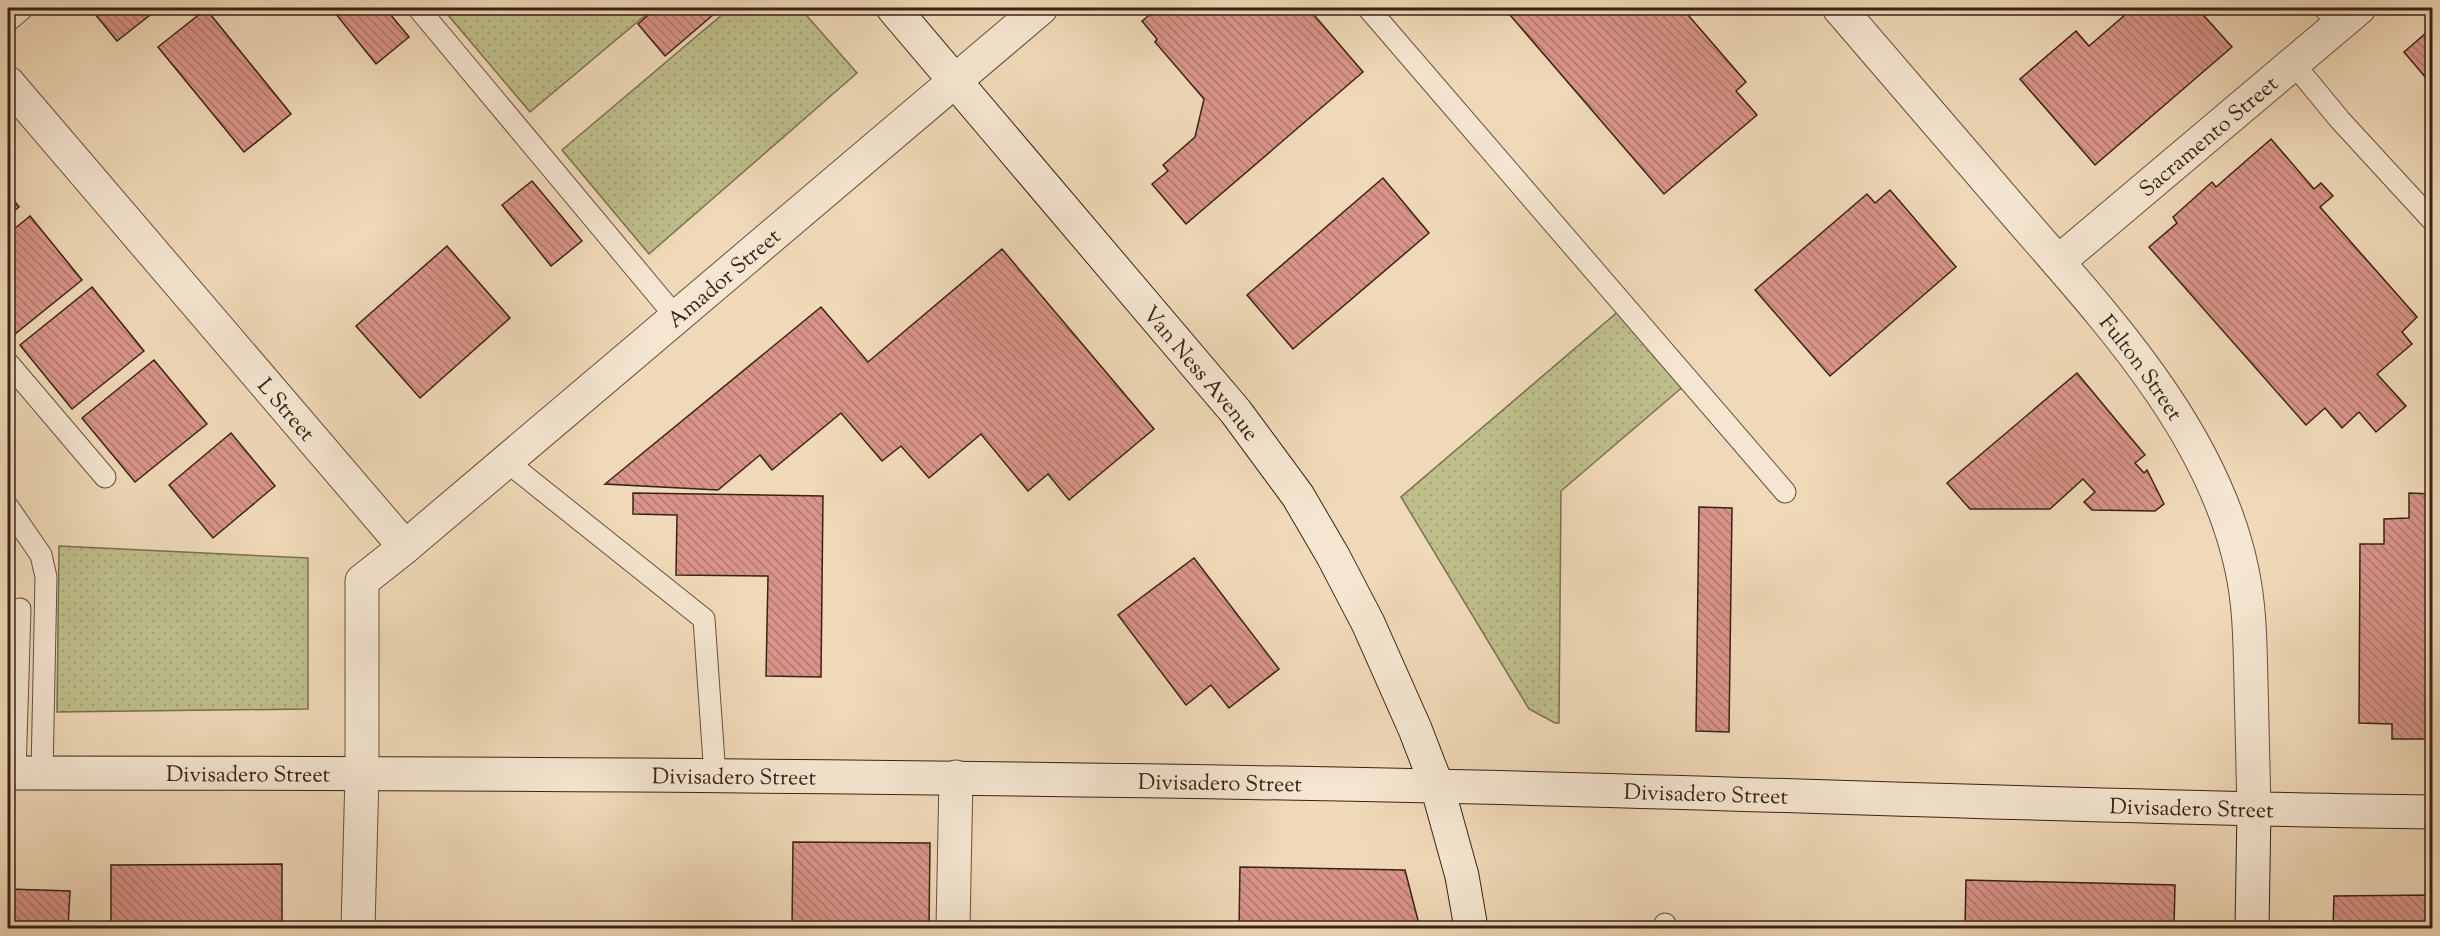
<svg xmlns="http://www.w3.org/2000/svg" width="2440" height="936" font-family="'Sorts Mill Goudy',serif">
<defs>
<pattern id="grass-dots" width="8" height="8" patternUnits="userSpaceOnUse" patternTransform="scale(1.5)"><rect width="8" height="8" fill="#bebe8b"/><path d="M2 2h.1M6 6h.1" fill="none" stroke="#a4a377" stroke-width="1.8" stroke-linecap="round"/></pattern>
<pattern id="building-back-hatch" width="6" height="6" patternUnits="userSpaceOnUse" patternTransform="scale(1.5)"><rect width="6" height="6" fill="#d99489"/><path d="M-1 5l2 2M0 0l6 6M5-1l2 2" fill="none" stroke="#b1786f"/></pattern>
</defs>
<rect width="100%" height="100%" fill="#f0d9b8"/>
<filter id="stains"><feTurbulence type="fractalNoise" baseFrequency=".00333" numOctaves="4"/><feColorMatrix values="0 0 0 0 .2 0 0 0 0 .09 0 0 0 0 .02 0 0 0 .5 -.17"/></filter>
<radialGradient id="worn" r=".72"><stop offset=".6" stop-color="#630" stop-opacity="0"/><stop offset="1" stop-color="#630" stop-opacity=".3"/></radialGradient>
<!-- grass -->
<g fill="url(#grass-dots)" stroke="#7b7050" stroke-width="1.5">
<polygon points="442,8 654,8 530,112"/>
<polygon points="730,8 800,8 857,73 649,254 562,150"/>
<polygon points="1621,309 1685,385 1561,491 1559,723 1555,723 1529,709 1401,497"/>
<polygon points="59,546 308,558 308,709 57,712"/>
</g>
<!-- building -->
<g fill="url(#building-back-hatch)" stroke="#382316" stroke-width="1.5">
<polygon points="90,8 159,8 117,41"/>
<polygon points="342,8 385,8 409,37 376,64 335,13"/>
<polygon points="656,8 721,8 665,56 638,24"/>
<polygon points="1158,8 1308,8 1363,72 1186,224 1152,184 1168,171 1163,165 1195,137 1204,99 1155,42 1157,39 1142,21"/>
<polygon points="1504,8 1682,8 1746,82 1736,91 1757,115 1664,194"/>
<polygon points="2133,8 2197,8 2232,47 2095,165 2020,79 2076,31 2089,46"/>
<polygon points="206,9 291,114 244,152 158,47"/>
<polygon points="2432,28 2432,85 2404,52"/>
<polygon points="2271,139 2314,189 2321,183 2333,196 2320,207 2417,317 2402,332 2412,344 2377,374 2406,406 2376,432 2359,412 2342,428 2325,408 2306,425 2149,247 2177,223 2173,217 2212,182 2216,187"/>
<polygon points="1383,178 1429,233 1293,349 1247,295"/>
<polygon points="532,181 582,241 551,266 502,205"/>
<polygon points="1890,190 1956,267 1830,376 1755,290 1867,194 1875,203"/>
<polygon points="8,193 19,207 8,216"/>
<polygon points="30,216 82,280 10,338 8,334 8,234"/>
<polygon points="447,246 510,318 420,398 356,326"/>
<polygon points="1002,249 1154,429 1069,500 1048,474 1028,491 981,434 929,478 901,446 882,461 841,413 772,470 760,455 718,490 605,484 821,307 868,362"/>
<polygon points="92,287 144,351 72,409 20,345"/>
<polygon points="154,360 207,424 135,482 82,418"/>
<polygon points="2077,373 2145,455 2135,463 2144,473 2147,470 2164,504 2155,511 2092,510 2084,502 2095,492 2083,479 2050,509 1970,509 1947,483"/>
<polygon points="231,433 275,486 213,538 169,485"/>
<polygon points="633,493 823,496 821,677 766,676 768,576 676,575 677,515 633,514"/>
<polygon points="2409,493 2432,494 2432,739 2392,739 2392,724 2359,723 2360,544 2384,544 2384,519 2409,518"/>
<polygon points="1699,507 1732,508 1729,732 1696,731"/>
<polygon points="1194,558 1279,669 1229,708 1211,685 1186,705 1118,615"/>
<polygon points="793,842 930,843 929,928 792,928"/>
<polygon points="282,864 282,928 111,928 111,865"/>
<polygon points="1240,867 1405,870 1420,928 1239,928"/>
<polygon points="1966,880 2175,885 2174,928 1965,928"/>
<polygon points="8,889 70,891 68,928 8,928"/>
<polygon points="2432,895 2432,928 2333,928 2334,896"/>
</g>
<g fill="none" stroke-linecap="round" stroke-linejoin="round">
<defs>
<g id="service">
<polyline points="418,8 676,317"/>
<polyline points="1368,8 1785,492"/>
<polyline points="2324,8 2339,24"/>
<polyline points="8,21 23,8"/>
<polyline points="2293,63 2340,120 2432,220"/>
<polyline points="8,363 105,477"/>
<polyline points="506,461 704,619 715,776"/>
<polyline points="8,507 41,555 46,577 42,773"/>
<polyline points="15,773 20,609"/>
<polyline points="1665,928 1665,924"/>
</g>
<g id="minor">
<polyline points="358,928 362,774"/>
<polyline points="953,928 956,777"/>
</g>
<g id="tertiary">
<path id="s1" d="M 1839,8 C 1898,77 1958,146 2017,215 C 2107,319 2213,431 2242,570 C 2250,607 2250,645 2251,683 C 2252,725 2253,768 2254,810"/>
<path id="s2" d="M 8,83 L 405,547 L 362,581 L 362,774"/>
<path id="s3" d="M 2058,262 L 2359,8"/>
<path id="s4" d="M 405,547 L 1041,8"/>
</g>
<g id="secondary">
<path id="s5" d="M 893,8 L 1236,412 L 1298,496 L 1333,556 L 1368,623 L 1415,729 L 1437,786 L 1462,876 L 1471,928"/>
<path id="s6" d="M 8,773 C 483,773 958,776 1433,786 C 1767,793 2099,808 2432,812"/>
<polyline points="2252,928 2254,810"/>
</g>
</defs>
<!-- service casing -->
<use href="#service" stroke="#66503e" stroke-width="23"/>
<!-- minor casing -->
<use href="#minor" stroke="#66503e" stroke-width="35"/>
<!-- tertiary casing -->
<use href="#tertiary" stroke="#66503e" stroke-width="35"/>
<!-- secondary casing -->
<use href="#secondary" stroke="#382316" stroke-width="35"/>
<!-- service -->
<use href="#service" stroke="#f5e6d1" stroke-width="21"/>
<!-- minor -->
<use href="#minor" stroke="#f5e6d1" stroke-width="33"/>
<!-- tertiary -->
<use href="#tertiary" stroke="#f5e6d1" stroke-width="33"/>
<!-- secondary -->
<use href="#secondary" stroke="#f5e6d1" stroke-width="33"/>
</g>
<g text-anchor="middle" stroke-width="6" stroke-linejoin="round" paint-order="stroke">
<!-- street labels -->
<g font-size="22" fill="#382316" stroke="#f5e6d1">
<text dy="8" stroke="none"><textPath href="#s3" startOffset="196">Sacramento Street</textPath></text>
<text dy="8" stroke="none"><textPath href="#s4" startOffset="417">Amador Street</textPath></text>
<text dy="8" stroke="none"><textPath href="#s1" startOffset="470">Fulton Street</textPath></text>
<text dy="8" stroke="none"><textPath href="#s5" startOffset="478">Van Ness Avenue</textPath></text>
<text dy="8" stroke="none"><textPath href="#s2" startOffset="429">L Street</textPath></text>
<text dy="8" stroke="none"><textPath href="#s6" startOffset="240">Divisadero Street</textPath></text>
<text dy="8" stroke="none"><textPath href="#s6" startOffset="726">Divisadero Street</textPath></text>
<text dy="8" stroke="none"><textPath href="#s6" startOffset="1212">Divisadero Street</textPath></text>
<text dy="8" stroke="none"><textPath href="#s6" startOffset="1698">Divisadero Street</textPath></text>
<text dy="8" stroke="none"><textPath href="#s6" startOffset="2184">Divisadero Street</textPath></text>
</g>
</g>
<!-- margin -->
<rect width="2440" height="936" fill="none" stroke="#f0d9b8" stroke-width="30"/>
<rect x="9" y="9" width="2422" height="918" fill="none" stroke="#382316" stroke-width="3"/>
<rect x="15" y="15" width="2410" height="906" fill="none" stroke="#382316" stroke-width="1.5"/>
<rect width="100%" height="100%" filter="url(#stains)"/>
<rect width="100%" height="100%" fill="url(#worn)"/>
</svg>
